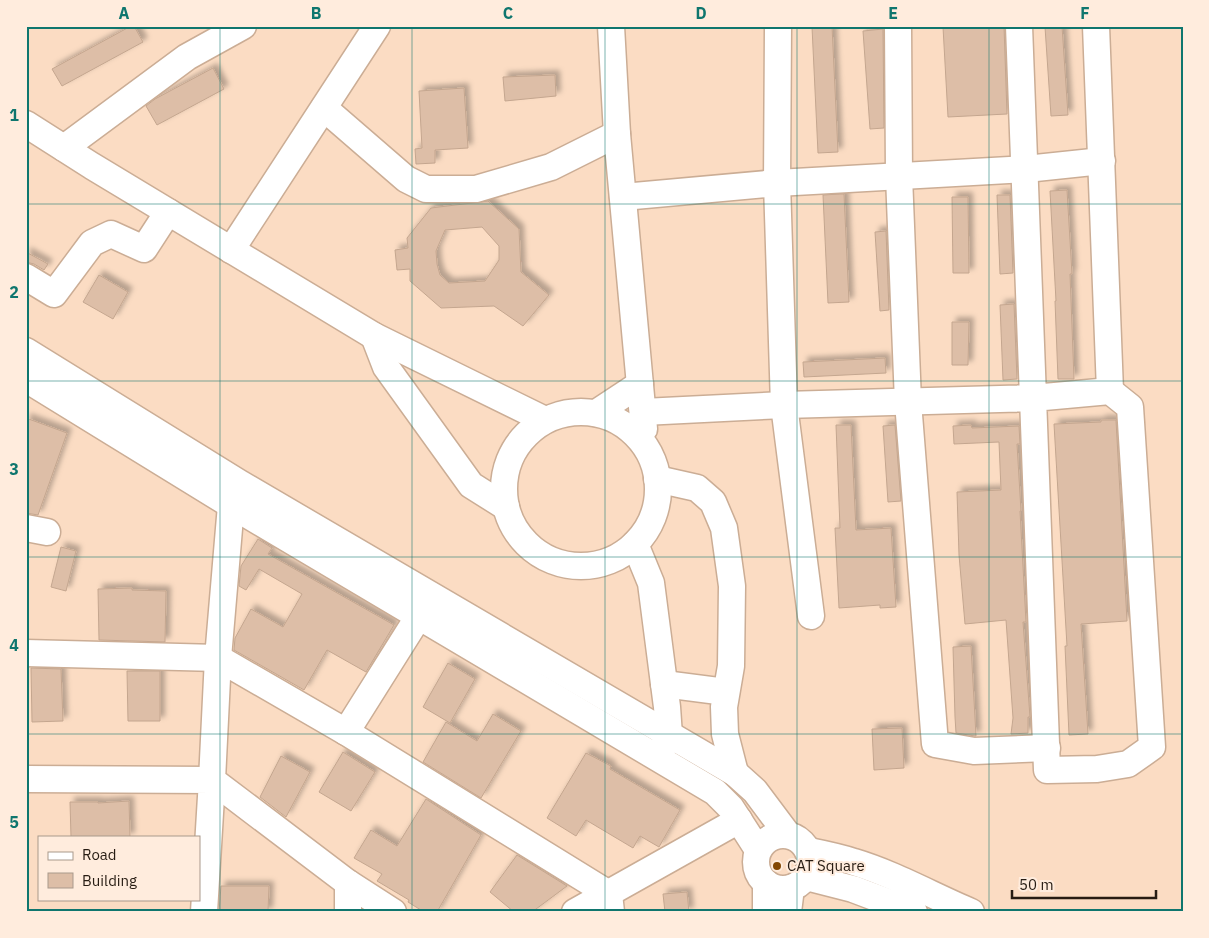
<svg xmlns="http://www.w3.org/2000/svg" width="1209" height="938" font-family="'IBM Plex Sans',sans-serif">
<defs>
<filter id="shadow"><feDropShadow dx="4.5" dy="-4.5" stdDeviation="2.5" flood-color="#0004"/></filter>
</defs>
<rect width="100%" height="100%" fill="#fbdcc3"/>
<!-- building -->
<g fill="#ddbea7" stroke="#c4a68f" fill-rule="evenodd" filter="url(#shadow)">
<polygon points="131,26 134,26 143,42 62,86 52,69"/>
<polygon points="832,26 838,152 818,153 812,27"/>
<polygon points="1004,26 1007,114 948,117 943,27"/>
<polygon points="1062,26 1068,115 1051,116 1045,27"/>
<polygon points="883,29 884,128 870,129 863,31"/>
<polygon points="213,68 224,89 157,125 146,106 155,99"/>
<polygon points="555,75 556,96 505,101 503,77"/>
<polygon points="464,88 468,148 435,150 435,163 416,164 415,149 422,148 419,91"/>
<polygon points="1067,190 1072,274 1070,274 1074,379 1058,379 1055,301 1056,301 1050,191"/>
<polygon points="840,194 844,194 849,302 828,303 823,195"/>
<polygon points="997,195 1010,195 1013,273 1000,274"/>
<polygon points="952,197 968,197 969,273 953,273"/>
<path d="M 488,201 L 519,229 L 521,272 L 549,295 L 523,326 L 494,306 L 441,308 L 410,281 L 410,269 L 397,270 L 395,250 L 408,248 L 407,238 L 431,208 ZM 482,227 L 499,246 L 499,260 L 485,281 L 449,283 L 440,275 L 437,264 L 436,251 L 445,230 Z"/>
<polygon points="886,231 889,310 880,311 875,232"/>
<polygon points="26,252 48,264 44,270 34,264 26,262"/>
<polygon points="99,275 128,292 113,319 83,302"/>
<polygon points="1014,304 1017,379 1003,380 1000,305"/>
<polygon points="952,322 969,322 968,365 952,365"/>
<polygon points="885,358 886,373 804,377 803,362"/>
<polygon points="26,418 67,433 38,515 26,513"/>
<polygon points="1101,420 1116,420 1127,621 1081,624 1088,734 1069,735 1065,646 1067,646 1054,424 1101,422"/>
<polygon points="836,425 851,425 856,530 891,528 896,607 880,608 880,605 839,608 835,528 840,528"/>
<polygon points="895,425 901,501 888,502 883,426"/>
<polygon points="971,425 972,428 1019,426 1020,444 1017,444 1021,511 1020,511 1026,622 1023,622 1030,717 1028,717 1028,733 1011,734 1013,718 1006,620 965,624 959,555 957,492 1001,490 999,442 954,444 953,426"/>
<polygon points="258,539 272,548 268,554 394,625 366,672 327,650 304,690 234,650 235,638 251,609 283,627 302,594 259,569 246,590 239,586 241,566"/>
<polygon points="61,547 76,551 66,591 51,587"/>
<polygon points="132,588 132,590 166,591 165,642 99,640 98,589"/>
<polygon points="971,646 976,736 975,736 956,733 955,717 953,647"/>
<polygon points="448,663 475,679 450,723 423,707"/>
<polygon points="31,668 61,669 63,721 32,722"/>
<polygon points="127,671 160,671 160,721 128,721"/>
<polygon points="493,714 521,731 481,798 423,762 446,722 477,741"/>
<polygon points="902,728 904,768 874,770 872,729"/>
<polygon points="343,752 375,772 351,811 319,792"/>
<polygon points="586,753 611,766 610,769 680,810 659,847 640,836 633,848 586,820 576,836 547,818"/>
<polygon points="281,756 310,772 286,817 260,797"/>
<polygon points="426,799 481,835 437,912 424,912 408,902 409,900 377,881 382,874 354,858 371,830 397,846"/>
<polygon points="129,801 130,837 71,837 70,802 98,802 98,803"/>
<polygon points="517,855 567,886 532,912 514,912 490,892"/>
<polygon points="221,886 269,886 268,912 219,912"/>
<polygon points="687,892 689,912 665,912 663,894"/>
</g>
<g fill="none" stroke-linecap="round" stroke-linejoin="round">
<defs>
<g id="minor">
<polyline points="611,26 617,134 644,429"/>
<polyline points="778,26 777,183 784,405 811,616"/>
<polyline points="898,26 899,176 908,402 935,744 974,751 1047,748"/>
<polyline points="1096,26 1110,391"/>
<polyline points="324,108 406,179 426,189 476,189 551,167 617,134"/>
<polyline points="26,124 92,166 374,336 545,420"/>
<polyline points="64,148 187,57 243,26"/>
<polyline points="623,197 777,183 1026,169 1102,161"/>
<polyline points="231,250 377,26"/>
<polyline points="26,277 54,294 92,243 111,234 144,249 168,212"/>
<polyline points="374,336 386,367 471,485 506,507"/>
<polyline points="26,351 241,484 735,773 755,791 788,835"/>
<polyline points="26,379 231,505 715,792 731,808 758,850"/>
<polyline points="643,412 784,405 1033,398 1110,391 1130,407 1152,747 1128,764 1097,769 1047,770 1019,26"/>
<circle cx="581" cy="489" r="77"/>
<polyline points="596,413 640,384"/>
<polyline points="657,479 697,488 713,502 724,528 732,586 731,666 724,707 725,734 735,773"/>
<polyline points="26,528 47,532"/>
<polyline points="635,544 651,583 667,707 669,736 663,747"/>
<polyline points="429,600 346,732 609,894 611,912"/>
<polyline points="26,653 218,658 231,505"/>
<polyline points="664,684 726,692"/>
<polyline points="346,732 218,658 212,780 348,883 393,912"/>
<polyline points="26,779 212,780 204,912"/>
<circle cx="783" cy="862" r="27"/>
<path d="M 809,851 C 824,854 839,857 854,862 C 894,874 931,895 971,912"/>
<polyline points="806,877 853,889 914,912"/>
<polyline points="348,912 348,883"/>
<polyline points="575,912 739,820"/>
<polyline points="766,912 766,883"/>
<polyline points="788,912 791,888"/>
</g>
</defs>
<!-- minor casing -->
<use href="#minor" stroke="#cbad95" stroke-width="29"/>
<!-- minor -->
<use href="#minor" stroke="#fff" stroke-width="26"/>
</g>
<!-- grid -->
<path fill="none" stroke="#0f766e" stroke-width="1" stroke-opacity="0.55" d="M 220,26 L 220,912M 412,26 L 412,912M 605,26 L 605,912M 797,26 L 797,912M 989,26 L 989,912M 26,204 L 1183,204M 26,381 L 1183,381M 26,557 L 1183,557M 26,734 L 1183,734"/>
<!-- markers -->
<circle fill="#844803" stroke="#ffecdd" stroke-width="2" cx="777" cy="866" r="5"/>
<g text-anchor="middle" stroke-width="4" stroke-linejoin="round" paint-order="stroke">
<!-- poi labels -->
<g font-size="15" fill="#271c13" stroke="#ffecdd" text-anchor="start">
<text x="787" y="871">CAT Square</text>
</g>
</g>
<!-- border -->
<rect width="1209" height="938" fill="none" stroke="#ffecdd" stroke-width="55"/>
<!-- legend -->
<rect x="38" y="836" width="162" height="65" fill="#ffecdd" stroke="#a9998c"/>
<rect x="48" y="852" width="25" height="8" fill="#ffffff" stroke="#a9998c"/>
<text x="82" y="860" font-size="15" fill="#271c13">Road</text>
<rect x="48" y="873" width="25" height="15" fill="#ddbea7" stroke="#a9998c"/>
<text x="82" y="886" font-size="15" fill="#271c13">Building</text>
<!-- scale -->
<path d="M1012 890v8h144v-8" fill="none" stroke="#271c13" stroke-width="2.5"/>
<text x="1019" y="890" font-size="15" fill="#271c13" stroke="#ffecdd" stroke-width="4" paint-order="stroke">50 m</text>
<rect x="28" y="28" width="1154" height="882" fill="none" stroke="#0f766e" stroke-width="2"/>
<g font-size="16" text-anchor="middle" font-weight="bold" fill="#0f766e">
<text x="124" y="19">A</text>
<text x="316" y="19">B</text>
<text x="508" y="19">C</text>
<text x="701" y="19">D</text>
<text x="893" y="19">E</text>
<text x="1085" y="19">F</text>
<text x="14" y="121">1</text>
<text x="14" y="298">2</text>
<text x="14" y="475">3</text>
<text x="14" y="651">4</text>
<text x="14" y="828">5</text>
</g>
</svg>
